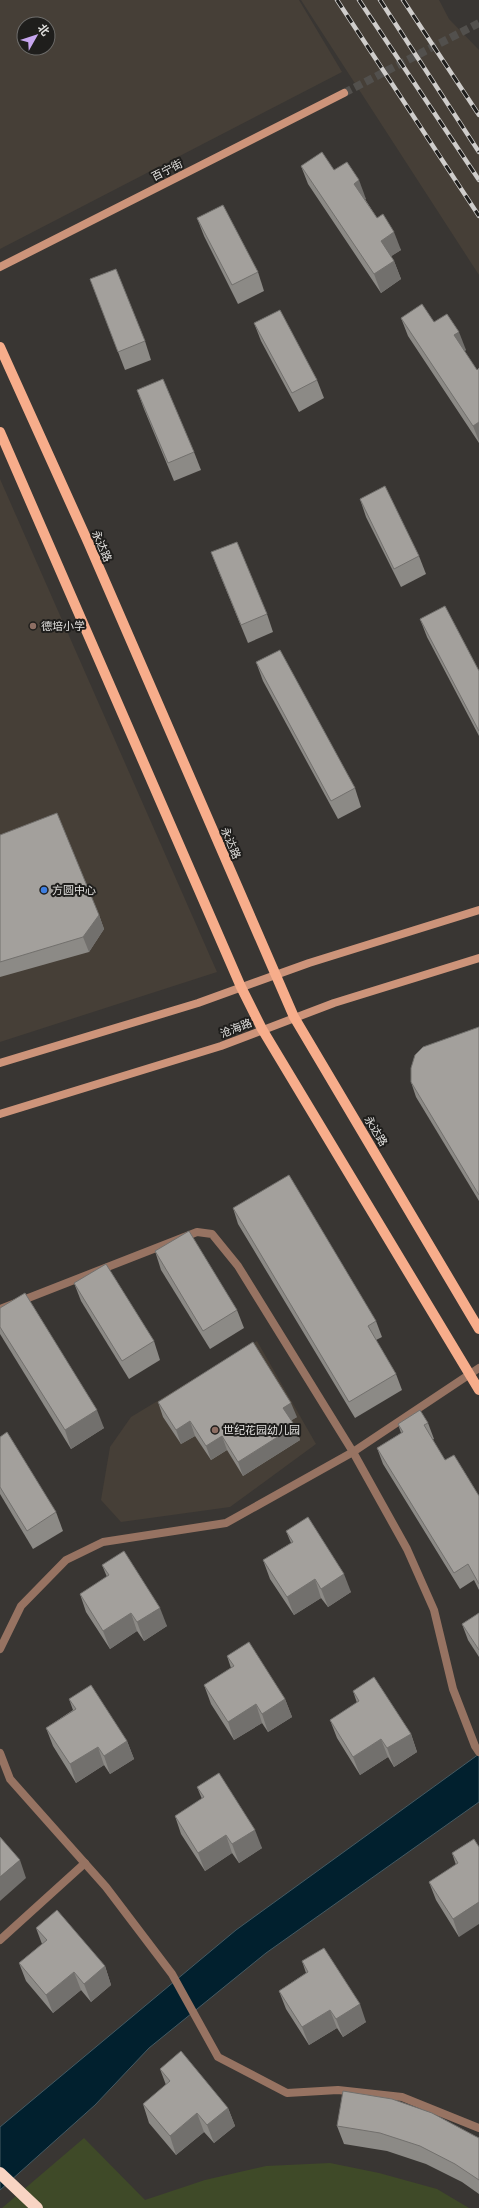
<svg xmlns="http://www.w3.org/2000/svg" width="479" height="2208" font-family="Roboto,'Noto Sans SC',sans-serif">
<rect width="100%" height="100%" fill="#393633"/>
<!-- built -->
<g fill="#463f37" fill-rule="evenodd">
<path d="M 0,0 L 299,0 L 342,72 L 0,249 ZM 24,24 L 48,24 L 48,48 L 24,48 Z"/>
<polygon points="301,0 439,0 449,19 479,50 479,275"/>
<polygon points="0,479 217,972 0,1042"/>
<polygon points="257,1341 316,1444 230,1507 121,1522 101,1500 110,1447 131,1417"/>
</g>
<!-- green -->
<polygon fill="#3f4a28" points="84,2138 145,2200 205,2180 266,2166 330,2163 379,2173 437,2189 469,2208 2,2208"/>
<!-- water -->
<polygon fill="#01202e" stroke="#445a63" points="479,1754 479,1802 266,1953 149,2048 95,2105 0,2190 0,2127 236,1930"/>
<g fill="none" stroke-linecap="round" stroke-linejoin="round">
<!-- secondary-tunnel -->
<polyline stroke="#52504d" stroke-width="8" stroke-dasharray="8 4" stroke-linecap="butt" points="344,93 479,23"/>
<!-- lane -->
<g stroke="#977362" stroke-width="8">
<polyline points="0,1309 197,1232 212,1234 238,1266 353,1452 407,1549 434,1610 453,1689 475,1746 479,1752"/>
<polyline points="0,1649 21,1606 66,1560 103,1542 226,1523 353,1452 479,1368"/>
<polyline points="0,1753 10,1779 106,1887 172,1974 218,2057 287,2093 338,2090 402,2097 479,2128"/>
<polyline points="0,1940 85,1863"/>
</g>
<!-- secondary -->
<g stroke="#cd947a" stroke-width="8">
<polyline points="0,267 344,93"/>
<polyline points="0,1063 198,1003 309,963 479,910"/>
<polyline points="0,1114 221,1046 334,1003 479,958"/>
</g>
<!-- primary -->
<g stroke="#f7ad8b" stroke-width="10">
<polyline points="0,347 88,542 294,1017 479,1329"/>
<polyline points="0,432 241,987 262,1029 479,1390"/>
</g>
<!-- highway -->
<polyline stroke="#f8d4c3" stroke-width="12" points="0,2173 37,2208"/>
<defs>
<g id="rail">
<polyline points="337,0 479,216"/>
<polyline points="359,0 479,180"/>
<polyline points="380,0 479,152"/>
<polyline points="403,0 479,115"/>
</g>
</defs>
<!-- rail casing -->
<use href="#rail" stroke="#cfcdcb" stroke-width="4.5"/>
<!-- rail -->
<use href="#rail" stroke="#1f1e1c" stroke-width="3" stroke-dasharray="9" stroke-linecap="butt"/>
</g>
<!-- wall -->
<g fill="#8c8a86">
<polygon points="301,166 334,170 366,199 365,199 377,218 401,250 391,256 394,261 401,279 381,293 308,184"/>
<polygon points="197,218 258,272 264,291 238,304 204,236"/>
<polygon points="90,279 145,341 151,360 125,370"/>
<polygon points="401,318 434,322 466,350 464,351 477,370 479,368 479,443 408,336"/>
<polygon points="254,323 317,380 324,398 299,412 261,341"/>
<polygon points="137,390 194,452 201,470 174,481 144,409"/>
<polygon points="360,499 419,556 426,574 401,587 366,517"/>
<polygon points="211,552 267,614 273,632 248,643 218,570"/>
<polygon points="420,619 479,671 479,736 427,637"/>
<polygon points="256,662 355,788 361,807 338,819 263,681"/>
<polygon points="0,835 99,915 104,929 89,952 0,977"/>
<polygon points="479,1027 479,1201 416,1097 411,1082"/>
<polygon points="233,1208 376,1321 382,1337 376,1340 396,1374 402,1390 355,1418 238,1224"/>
<polygon points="155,1251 237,1310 244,1328 210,1349 161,1270"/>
<polygon points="74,1283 154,1341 160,1360 129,1379 81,1301"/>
<polygon points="0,1308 104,1428 71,1449 0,1334"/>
<polygon points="158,1402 297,1417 291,1420 295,1426 300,1440 243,1476 227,1450 211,1460 195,1436 181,1444 163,1417"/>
<polygon points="428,1423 434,1439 432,1440 445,1460 479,1496 479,1590 474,1580 460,1589 383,1464 377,1448 401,1433 398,1424"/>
<polygon points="0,1437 56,1512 63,1531 33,1549 0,1494"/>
<polygon points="286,1531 351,1592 328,1607 321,1598 294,1615 270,1579 263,1560 291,1543"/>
<polygon points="102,1565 167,1626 144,1641 137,1631 110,1649 86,1612 80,1594 107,1577"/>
<polygon points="479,1613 479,1657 468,1640 462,1624"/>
<polygon points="227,1656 285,1699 292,1717 268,1732 262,1723 234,1740 211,1704 204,1685 231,1668"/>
<polygon points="353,1691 411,1734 417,1752 394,1767 388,1757 360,1775 337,1738 330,1720 357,1703"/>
<polygon points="69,1699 127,1741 134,1759 110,1774 104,1765 76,1783 53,1746 46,1728 73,1710"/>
<polygon points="197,1787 262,1848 239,1863 232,1853 205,1871 181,1834 175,1816 202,1799"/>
<polygon points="474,1839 459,1937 436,1900 429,1882 456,1865 452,1853"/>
<polygon points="36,1928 105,1966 111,1985 91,2002 81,1990 53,2013 26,1981 19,1963 42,1944"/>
<polygon points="302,1961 366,2022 343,2037 337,2028 309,2045 286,2009 279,1991 306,1973"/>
<polygon points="160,2069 228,2108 235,2126 214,2143 204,2132 176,2155 149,2123 143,2104 166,2085"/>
<polygon points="337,2126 479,2138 479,2194 462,2182 426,2164 387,2151 344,2144"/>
</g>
<!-- shaded-wall -->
<g fill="#72706d">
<polygon points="359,180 366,199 361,202 354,184"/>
<polygon points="394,232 401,250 387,259 381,241"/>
<polygon points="394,261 401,279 381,293 374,274"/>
<polygon points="459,332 466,350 461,354 454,335"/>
<polygon points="479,422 479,441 473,426"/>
<polygon points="99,915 104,929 89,952 83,937"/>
<polygon points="291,1403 297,1417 289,1422 283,1408"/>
<polygon points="97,1410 104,1428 71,1449 65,1430"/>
<polygon points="190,1421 195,1436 181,1444 176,1430"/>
<polygon points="295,1426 300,1440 243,1476 238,1462"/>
<polygon points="222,1436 227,1450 211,1460 206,1446"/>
<polygon points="344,1574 351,1592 328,1607 321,1589"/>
<polygon points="315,1579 321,1598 294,1615 287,1597"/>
<polygon points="160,1608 167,1626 144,1641 137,1622"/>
<polygon points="131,1613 137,1631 110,1649 103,1631"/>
<polygon points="285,1699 292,1717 268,1732 262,1714"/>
<polygon points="256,1704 262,1723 234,1740 228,1722"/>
<polygon points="411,1734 417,1752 394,1767 387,1748"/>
<polygon points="381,1739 388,1757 360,1775 353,1757"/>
<polygon points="127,1741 134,1759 110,1774 104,1756"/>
<polygon points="98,1747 104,1765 76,1783 70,1764"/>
<polygon points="255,1830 262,1848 239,1863 232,1844"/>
<polygon points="226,1835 232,1853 205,1871 198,1853"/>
<polygon points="20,1860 26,1878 0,1901 0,1877"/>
<polygon points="479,1902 479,1924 459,1937 453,1919"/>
<polygon points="105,1966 111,1985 91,2002 84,1984"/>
<polygon points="74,1972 81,1990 53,2013 46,1995"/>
<polygon points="360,2004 366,2022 343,2037 336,2019"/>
<polygon points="330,2010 337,2028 309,2045 302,2027"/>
<polygon points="228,2108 235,2126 214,2143 207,2125"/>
<polygon points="197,2113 204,2132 176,2155 170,2136"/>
</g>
<!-- building -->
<g fill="#a3a09c" stroke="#72706d">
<polygon points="322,152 334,170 347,162 359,180 354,184 377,218 383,214 394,232 381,241 394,261 374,274 301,166"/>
<polygon points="223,205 258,272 232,285 197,218"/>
<polygon points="116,269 145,341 118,352 90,279"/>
<polygon points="422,304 434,322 447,314 459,332 454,335 477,370 479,368 479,422 473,426 401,318"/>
<polygon points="280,310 317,380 292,393 254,323"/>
<polygon points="163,379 194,452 168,463 137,390"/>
<polygon points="385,486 419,556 394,569 360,499"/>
<polygon points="237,542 267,614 241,625 211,552"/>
<polygon points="445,606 479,671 479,731 420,619"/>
<polygon points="280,650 355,788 331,801 256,662"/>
<polygon points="57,813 99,915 83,937 0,962 0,835"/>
<polygon points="479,1027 479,1195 411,1082 411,1068 415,1055 423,1047"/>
<polygon points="289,1175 376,1321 368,1326 396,1374 349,1402 233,1208"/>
<polygon points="189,1231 237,1310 203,1331 155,1251"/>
<polygon points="106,1264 154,1341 122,1361 74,1283"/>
<polygon points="25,1293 97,1410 65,1430 0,1327 0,1308"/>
<polygon points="253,1342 291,1403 283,1408 295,1426 238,1462 222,1436 206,1446 190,1421 176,1430 158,1402"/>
<polygon points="420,1410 428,1423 424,1425 445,1460 454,1455 479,1496 479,1584 468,1564 454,1573 377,1448 403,1432 398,1424"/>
<polygon points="7,1432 56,1512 27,1531 0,1487 0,1437"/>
<polygon points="308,1517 344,1574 321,1589 315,1579 287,1597 263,1560 293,1542 286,1531"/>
<polygon points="124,1551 160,1608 137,1622 131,1613 103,1631 80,1594 109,1575 102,1565"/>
<polygon points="479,1613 479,1650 462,1624"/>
<polygon points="249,1642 285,1699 262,1714 256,1704 228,1722 204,1685 234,1666 227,1656"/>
<polygon points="374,1677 411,1734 387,1748 381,1739 353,1757 330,1720 359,1701 353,1691"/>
<polygon points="91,1685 127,1741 104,1756 98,1747 70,1764 46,1728 76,1709 69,1699"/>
<polygon points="219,1773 255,1830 232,1844 226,1835 198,1853 175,1816 204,1797 197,1787"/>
<polygon points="0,1837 20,1860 0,1877"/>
<polygon points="474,1839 479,1847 479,1902 453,1919 429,1882 458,1863 452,1853"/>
<polygon points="57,1910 105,1966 84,1984 74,1972 46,1995 19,1963 47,1940 36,1928"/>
<polygon points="324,1948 360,2004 336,2019 330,2010 302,2027 279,1991 308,1972 302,1961"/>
<polygon points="181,2051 228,2108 207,2125 197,2113 170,2136 143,2104 170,2081 160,2069"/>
<polygon points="343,2091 392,2099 432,2113 475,2136 479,2138 479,2180 455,2164 420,2146 380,2133 337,2126"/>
</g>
<!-- markers -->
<g fill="#8d6e63" stroke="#1f1e1c" stroke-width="1.5">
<circle cx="33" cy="626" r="4"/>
<circle cx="215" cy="1430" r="4"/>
</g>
<circle fill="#3f7fe0" stroke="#1f1e1c" stroke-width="1.5" cx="44" cy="890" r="4"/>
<g text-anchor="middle" stroke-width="4" stroke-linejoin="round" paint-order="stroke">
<!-- street labels -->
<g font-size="11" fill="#e2e1df" stroke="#1f1e1c">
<text transform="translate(167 170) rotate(-27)" y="4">百宁街</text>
<text transform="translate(102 546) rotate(66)" y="4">永达路</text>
<text transform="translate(231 843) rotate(67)" y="4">永达路</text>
<text transform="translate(236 1028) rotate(-21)" y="4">沧海路</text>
<text transform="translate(376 1131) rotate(59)" y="4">永达路</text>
</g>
<!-- poi labels -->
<g font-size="11" fill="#e2e1df" stroke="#1f1e1c" text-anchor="start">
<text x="41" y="630">德培小学</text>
<text x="52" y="894">方圆中心</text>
<text x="223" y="1434">世纪花园幼儿园</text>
</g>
</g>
<!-- north arrow -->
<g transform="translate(36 36) rotate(51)"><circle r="19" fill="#1f1e1c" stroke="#6d6c6a"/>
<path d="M0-3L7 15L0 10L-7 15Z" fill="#c7a6ef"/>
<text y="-6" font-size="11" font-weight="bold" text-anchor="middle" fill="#e2e1df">北</text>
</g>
</svg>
